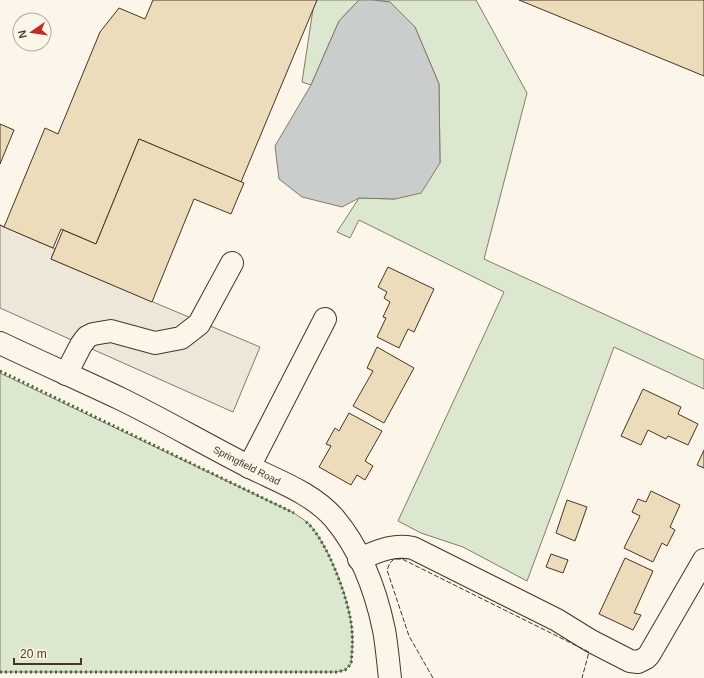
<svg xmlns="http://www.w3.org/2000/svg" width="704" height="678" font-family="Arial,sans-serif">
<rect width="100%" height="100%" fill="#fbf6e9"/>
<!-- green -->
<g fill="#dce7d0" stroke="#887966">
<polygon points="317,0 359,0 339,21 311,85 302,82 313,9"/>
<polygon points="373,0 476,0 527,93 484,259 704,360 704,389 614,347 527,581 463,547 421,533 398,521 504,292 359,220 350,238 337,232 359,198 395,199 440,163 439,84 415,27 390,2"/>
<path d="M 0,373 L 294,513 C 299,517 307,521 311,526 C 330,550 350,600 352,631 C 353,642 352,653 351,664 L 345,670 L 337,672 L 0,672 Z"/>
</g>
<!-- parking -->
<polygon fill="#ede7d9" stroke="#887966" points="0,225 55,249 51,259 260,347 233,412 0,308"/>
<!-- water -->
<polygon fill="#c9cecd" stroke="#887966" points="359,0 373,0 390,2 415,27 439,84 440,163 421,193 395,199 359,198 342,207 302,197 279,179 275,146 311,85 339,21"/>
<!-- building -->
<g fill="#ecdcbc" stroke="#4a3520">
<polygon points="153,0 317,0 241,182 139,139 96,244 61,229 53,248 4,227 45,128 58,134 100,32 119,8 145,19"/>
<polygon points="519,0 704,0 704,76"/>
<polygon points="0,124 14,130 0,164"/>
<polygon points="139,139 244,183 231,214 194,199 152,302 51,259 63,230 96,244"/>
<polygon points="388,267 434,289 414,332 408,329 399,348 377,337 386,318 383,317 390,302 384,298 387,292 378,287"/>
<polygon points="377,347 414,368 384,423 353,406 373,371 367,368"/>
<polygon points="643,389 681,407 678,414 698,424 688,445 668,436 666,439 648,430 641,445 621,436"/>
<polygon points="349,413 382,431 365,461 373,466 365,480 357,475 351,485 319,467 331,446 326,444 335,428 339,431"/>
<polygon points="704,450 704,468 697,465"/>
<polygon points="651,491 680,505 670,527 675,530 667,546 662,543 653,562 624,548 640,516 632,512 638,499 646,502"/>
<polygon points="567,500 587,507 575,541 556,533"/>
<polygon points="551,554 568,560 563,573 546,567"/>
<polygon points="625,558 653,571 634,613 641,615 633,630 599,614"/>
</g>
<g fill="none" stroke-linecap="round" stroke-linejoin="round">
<defs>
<g id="minor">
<path d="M 0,343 C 40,362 81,380 121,399 C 162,419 203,443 244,464 C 274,480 310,491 334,518 C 360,549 376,591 384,630 C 387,646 388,662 390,678"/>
<polyline points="66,374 81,345 87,337 93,334 111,331 155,343 181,338 199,324 232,263"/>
<polyline points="249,467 325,319"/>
<path d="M 359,559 C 379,551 392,544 413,548 L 557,620 L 591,641 L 630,661 L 638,662 L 646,658 L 649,655 L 704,560"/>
</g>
</defs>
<!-- minor casing -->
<use href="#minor" stroke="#4a3520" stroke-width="24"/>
<!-- minor -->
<use href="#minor" stroke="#fbf6e9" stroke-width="22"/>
<!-- hedge -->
<g stroke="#436837" stroke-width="3" stroke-dasharray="2 3" stroke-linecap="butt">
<polyline points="0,371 294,513"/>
<path d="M 0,672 L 337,672 L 345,670 L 351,664 C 352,653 353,642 352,630 C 350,603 327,538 305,521"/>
</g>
<!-- fence -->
<g stroke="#4a3520" stroke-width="1" stroke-dasharray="5 2" stroke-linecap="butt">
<polyline points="0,225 4,227"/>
<polyline points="433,678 409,636 387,570 390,563 394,559 402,559 589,652 582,678"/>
</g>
</g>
<g text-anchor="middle" stroke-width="3" stroke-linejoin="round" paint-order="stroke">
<!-- street labels -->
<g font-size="10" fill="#4a3520" stroke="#fbf6e9">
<text transform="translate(247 465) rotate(27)" y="4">Springfield Road</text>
</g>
</g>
<!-- north arrow -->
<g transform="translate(32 32) rotate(257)"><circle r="19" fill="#fbf6e9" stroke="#b4a999"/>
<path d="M0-3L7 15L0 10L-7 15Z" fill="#c62828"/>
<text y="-6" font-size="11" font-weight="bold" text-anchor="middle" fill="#4a3520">N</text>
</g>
<!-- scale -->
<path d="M14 658v6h67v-6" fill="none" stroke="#4a3520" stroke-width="2"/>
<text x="20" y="658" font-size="12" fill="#4a3520" stroke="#fbf6e9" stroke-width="3" paint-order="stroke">20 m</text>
</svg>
